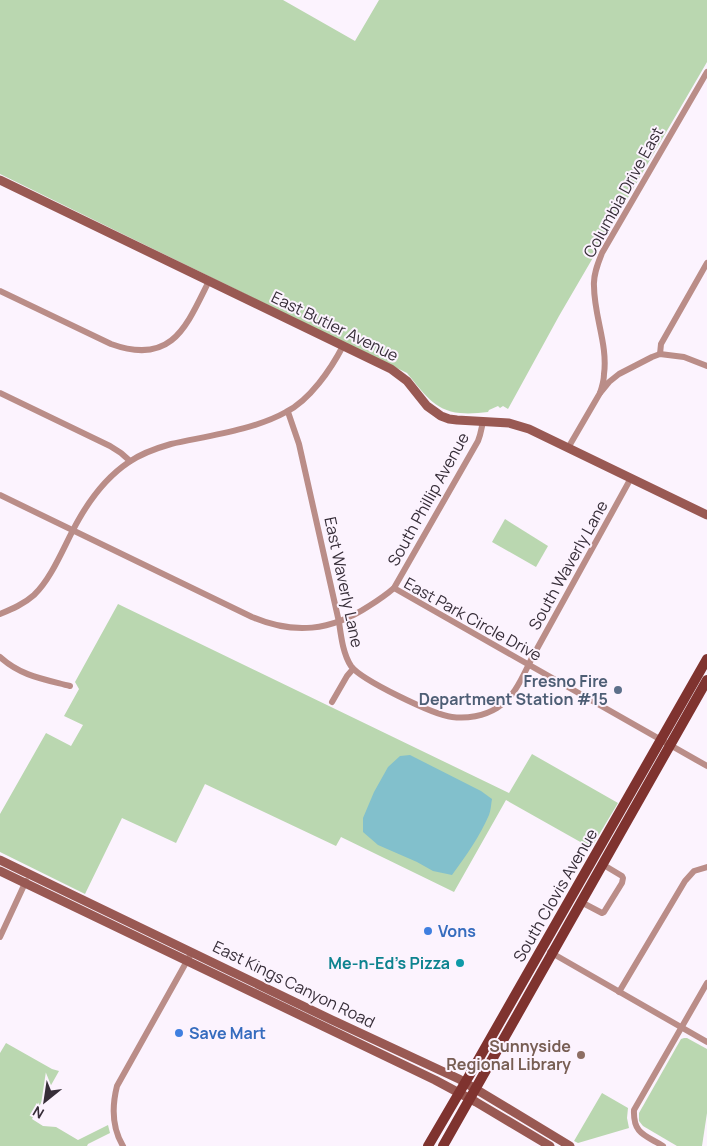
<svg xmlns="http://www.w3.org/2000/svg" width="707" height="1146" font-family="Manrope,sans-serif">
<rect width="100%" height="100%" fill="#fcf3fe"/>
<!-- green -->
<g fill="#bad7b0">
<path d="M 0,0 L 283,0 L 355,41 L 379,0 L 707,0 L 707,62 L 559,316 L 508,409 L 503,406 L 500,408 L 498,406 L 489,410 L 488,412 C 479,413 469,414 460,413 C 434,411 422,391 407,373 L 0,174 Z"/>
<polygon points="505,519 548,546 536,567 492,542"/>
<polygon points="118,604 509,793 532,754 618,803 591,848 506,800 454,892 341,837 336,846 205,784 176,843 122,818 85,894 0,852 0,814 46,733 71,746 83,725 64,716 79,689 75,682"/>
<polygon points="684,1038 687,1038 707,1049 707,1113 702,1146 677,1146 643,1126 639,1121 639,1113 681,1039"/>
<polygon points="6,1043 52,1069 59,1071 32,1119 43,1126 56,1127 78,1140 108,1125 110,1133 88,1144 87,1146 0,1146 0,1053"/>
<polygon points="602,1093 628,1108 627,1118 629,1128 578,1143 574,1141"/>
</g>
<!-- water -->
<path fill="#82c0cc" d="M 410,755 L 481,791 L 492,799 C 491,804 491,810 489,815 C 480,836 466,856 452,875 L 433,871 L 417,862 L 378,845 L 363,832 L 363,818 L 374,792 L 388,767 L 400,756 Z"/>
<g fill="none" stroke-linecap="round" stroke-linejoin="round">
<!-- street -->
<g stroke="#ba8d88" stroke-width="6">
<path d="M 0,291 L 111,344 C 172,366 186,327 209,281"/>
<polyline points="660,354 661,344 707,263"/>
<polyline points="0,393 110,446 121,453 130,461"/>
<path d="M 600,393 C 602,387 604,381 604,374 C 608,345 594,316 594,286 C 593,275 598,263 602,253 L 707,72"/>
<path d="M 288,412 L 299,444 L 339,622 C 341,636 343,654 351,666 C 361,680 434,715 452,717 C 467,719 484,716 497,708 C 516,696 523,675 533,656 L 631,478"/>
<polyline points="568,448 600,393 609,382 619,374 652,357 660,354 684,357 707,366"/>
<path d="M 0,495 L 252,617 C 294,635 331,631 369,606 C 377,601 386,595 394,588 L 707,766"/>
<polyline points="394,588 478,441 480,435 483,422"/>
<path d="M 0,614 C 12,609 24,604 34,595 C 53,577 65,543 79,519 C 91,498 108,476 129,462 C 142,453 157,448 171,444 C 207,436 254,430 286,412 C 310,400 331,369 343,346"/>
<path d="M 0,657 C 21,676 43,679 70,686"/>
<polyline points="332,702 347,676 353,669"/>
<polyline points="581,902 602,913 604,912 622,883 623,878 622,876 602,864"/>
<polyline points="0,937 26,881"/>
<polyline points="550,952 707,1042"/>
<polyline points="619,992 685,881 694,871 707,867"/>
<path d="M 123,1146 C 112,1128 112,1106 117,1086 L 192,952"/>
<path d="M 663,1146 C 645,1135 633,1134 634,1110 L 707,983"/>
</g>
<!-- secondary -->
<g stroke="#995953" stroke-width="9">
<polyline points="0,180 391,369 407,381 427,406 441,416 449,419 457,420 509,423 529,429 707,515"/>
<polyline points="0,860 332,1020 459,1079 570,1146"/>
<polyline points="0,871 435,1080 476,1102 550,1146"/>
</g>
<!-- primary -->
<g stroke="#7f332f" stroke-width="10">
<polyline points="428,1146 469,1076 707,659"/>
<polyline points="443,1146 707,680"/>
</g>
</g>
<!-- markers -->
<circle fill="#5c6f8a" stroke="#fcf3fe" stroke-width="2" cx="618" cy="690" r="5"/>
<g fill="#3f7fe0" stroke="#fcf3fe" stroke-width="2">
<circle cx="428" cy="931" r="5"/>
<circle cx="179" cy="1033" r="5"/>
</g>
<circle fill="#0f9aa8" stroke="#fcf3fe" stroke-width="2" cx="460" cy="963" r="5"/>
<circle fill="#8d6e63" stroke="#fcf3fe" stroke-width="2" cx="581" cy="1055" r="5"/>
<g text-anchor="middle" stroke-width="4" stroke-linejoin="round" paint-order="stroke">
<!-- street labels -->
<g font-size="16" fill="#362d38" stroke="#fcf3fe">
<text transform="translate(623 192) rotate(-61)" y="6">Columbia Drive East</text>
<text transform="translate(335 326) rotate(26)" y="6">East Butler Avenue</text>
<text transform="translate(428 499) rotate(-61)" y="6">South Phillip Avenue</text>
<text transform="translate(568 565) rotate(-61)" y="6">South Waverly Lane</text>
<text transform="translate(344 582) rotate(78)" y="6">East Waverly Lane</text>
<text transform="translate(473 619) rotate(29)" y="6">East Park Circle Drive</text>
<text transform="translate(555 895) rotate(-60)" y="6">South Clovis Avenue</text>
<text transform="translate(294 984) rotate(26)" y="6">East Kings Canyon Road</text>
</g>
<!-- service labels -->
<g font-size="16" font-weight="bold" fill="#4e5e75" stroke="#fcf3fe" text-anchor="end">
<text x="608" y="687">Fresno Fire<tspan x="608" dy="18">Department Station #15</tspan></text>
</g>
<!-- shop labels -->
<g font-size="16" font-weight="bold" fill="#366cbe" stroke="#fcf3fe" text-anchor="start">
<text x="438" y="937">Vons</text>
<text x="189" y="1039">Save Mart</text>
</g>
<!-- culture labels -->
<g font-size="16" font-weight="bold" fill="#0d838f" stroke="#fcf3fe" text-anchor="end">
<text x="450" y="969">Me-n-Ed's Pizza</text>
</g>
<!-- education labels -->
<g font-size="16" font-weight="bold" fill="#785e54" stroke="#fcf3fe" text-anchor="end">
<text x="571" y="1052">Sunnyside<tspan x="571" dy="18">Regional Library</tspan></text>
</g>
</g>
<!-- north arrow -->
<g transform="translate(45 1101) rotate(210)" stroke="#fcf3fe" stroke-width="4" paint-order="stroke">
<path d="M0-4L9 19L0 12L-9 19Z" fill="#362d38"/>
<text y="-8" font-size="14" font-weight="bold" text-anchor="middle" fill="#362d38">N</text>
</g>
</svg>
